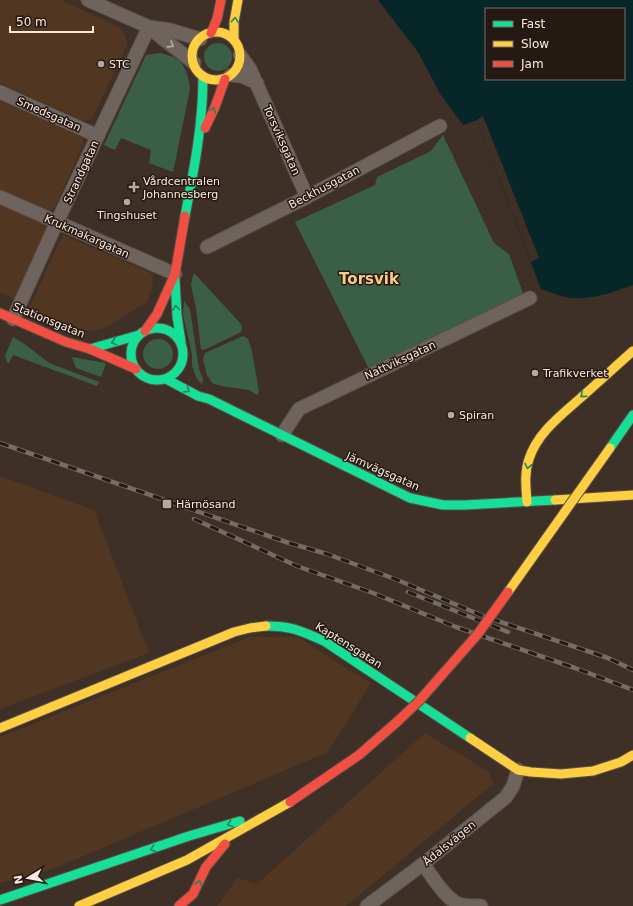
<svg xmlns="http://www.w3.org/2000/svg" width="633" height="906" font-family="'DejaVu Sans',sans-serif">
<rect width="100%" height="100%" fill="#3e3027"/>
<!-- built -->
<g fill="#513622">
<polygon points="0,0 61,0 121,28 128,43 92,119 84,121 0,83"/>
<polygon points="0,101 83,137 83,144 55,207 49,212 0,190"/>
<polygon points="0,203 45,223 49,233 17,300 0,292"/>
<polygon points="63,235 151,273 153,279 152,288 147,302 105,328 92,331 75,328 29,308"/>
<polygon points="0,476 94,510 149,653 0,709"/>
<polygon points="250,637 297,637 371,683 328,752 53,869 0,883 0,737"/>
<polygon points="425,733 489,772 493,784 346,906 217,906 237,878 257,884"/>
</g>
<!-- green -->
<g fill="#3b5e46">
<circle cx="218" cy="57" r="14"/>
<path d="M 161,53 C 166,55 173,56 177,59 C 186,65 189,79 190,89 L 173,172 L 149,163 L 151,150 L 121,138 L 115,150 L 104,145 L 146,55 Z"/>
<polygon points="443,135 494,243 509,254 524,296 369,369 295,222 375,185 377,177 431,151"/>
<polygon points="195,274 241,324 242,328 241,332 204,350 201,349 196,308 191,285 193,275"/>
<polygon points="184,301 190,309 199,369 203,379 202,384 197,379 192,366 192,354 183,315"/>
<polygon points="243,336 248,339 252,351 259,392 257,395 249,390 221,386 212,383 207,375 203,359 205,353"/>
<polygon points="13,337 26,345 49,363 99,382 97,386 13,355 9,363 7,362 5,356"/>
<circle cx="158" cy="354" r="15"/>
<polygon points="72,357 106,363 101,377 76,368"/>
</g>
<!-- water -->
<path fill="#062628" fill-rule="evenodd" d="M 378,0 L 633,0 L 633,285 C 613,292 593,300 571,298 C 561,297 551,292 541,289 L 477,120 L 463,125 L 441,95 L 418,52 ZM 486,9 L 624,9 L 624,79 L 486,79 Z"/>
<!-- pier -->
<polygon fill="#3e3027" points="483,116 539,258 531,262 477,120"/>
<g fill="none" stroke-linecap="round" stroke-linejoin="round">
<defs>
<g id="street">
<polyline points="88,0 149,27 170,30 200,39"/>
<path d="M 149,27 C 163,40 179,50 194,63"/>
<polyline points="240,55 250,69 307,197"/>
<polyline points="231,75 242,76 257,83"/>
<polyline points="0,92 98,136"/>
<polyline points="0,197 175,274"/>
<polyline points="207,247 307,197 440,126"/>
<polyline points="13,319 57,222 149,27"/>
<polyline points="282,435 299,409 530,298"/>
<path d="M 423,864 C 432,876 447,902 462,905 C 468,906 475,906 481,906"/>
<polyline points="367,906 423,864 506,797 513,786 518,770"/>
</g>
<g id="fast">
<path d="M 185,216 C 194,170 203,124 203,76"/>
<polyline points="175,280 177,316 181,342"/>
<circle cx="157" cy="354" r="26"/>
<polyline points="90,349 139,335"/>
<polyline points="166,379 198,396 209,399 410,498 443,505 465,505 555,500"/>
<polyline points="610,448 633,415"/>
<path d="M 266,626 C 292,626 301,631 324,641 L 470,738"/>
<polyline points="0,900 189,836 240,821"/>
</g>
<g id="slow">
<circle cx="216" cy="56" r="24"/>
<polyline points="234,40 234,22 238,0"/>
<polyline points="555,500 633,495"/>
<path d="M 527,502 C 526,488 524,473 529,459 C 538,431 564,413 585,394 C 601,380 617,365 633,351"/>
<polyline points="0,728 234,632 250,628 266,626"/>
<polyline points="470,738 518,770 531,772 561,774 593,771 621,762 633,755"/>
<polyline points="79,906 187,860 290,802"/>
</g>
<g id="jam">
<polyline points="211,33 217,19 221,0"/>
<polyline points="205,128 215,107 225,79"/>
<polyline points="0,313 66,342 90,349 136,369"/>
<polyline points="145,331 157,314 175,274 185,216"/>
<polyline points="290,802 359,755 398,721"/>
<polyline points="179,906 193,894 206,867 225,844"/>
</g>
</defs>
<!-- street casing -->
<use href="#street" stroke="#5b4f47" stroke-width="15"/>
<!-- fast casing -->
<use href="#fast" stroke="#5b4f47" stroke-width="11"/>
<!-- slow casing -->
<use href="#slow" stroke="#5b4f47" stroke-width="11"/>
<!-- jam casing -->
<use href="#jam" stroke="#5b4f47" stroke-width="11"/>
<!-- street -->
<use href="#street" stroke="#6e645d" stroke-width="13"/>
<!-- fast -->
<use href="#fast" stroke="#16e098" stroke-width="9"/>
<!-- slow -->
<use href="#slow" stroke="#ffcf43" stroke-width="9"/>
<!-- jam -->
<use href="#jam" stroke="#f24e42" stroke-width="9"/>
<defs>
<g id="rail">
<polyline points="0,443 286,542 327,554 395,579 483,616 608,658 633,670"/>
<polyline points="194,519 297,566 373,593 456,627 575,668 633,690"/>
<polyline points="408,592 508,632"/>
</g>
</defs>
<!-- rail casing -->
<use href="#rail" stroke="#756c64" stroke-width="4.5"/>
<!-- rail -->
<use href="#rail" stroke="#251a13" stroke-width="3" stroke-dasharray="9" stroke-linecap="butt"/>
<defs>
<polyline id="slow-bridge" points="508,592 610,448"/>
<polyline id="jam-bridge" points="398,721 419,701 477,635 508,592"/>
</defs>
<!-- slow-bridge casing -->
<use href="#slow-bridge" stroke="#5b4f47" stroke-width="11" stroke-linecap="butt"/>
<!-- jam-bridge casing -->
<use href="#jam-bridge" stroke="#5b4f47" stroke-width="11" stroke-linecap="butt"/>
<!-- slow-bridge -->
<use href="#slow-bridge" stroke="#ffcf43" stroke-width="9"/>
<!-- jam-bridge -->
<use href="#jam-bridge" stroke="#f24e42" stroke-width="9"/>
</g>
<!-- one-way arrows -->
<defs><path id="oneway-chevron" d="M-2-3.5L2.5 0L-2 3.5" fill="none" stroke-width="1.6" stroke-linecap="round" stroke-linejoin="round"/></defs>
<g stroke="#1d875c">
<use href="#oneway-chevron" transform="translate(235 20) rotate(-84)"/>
<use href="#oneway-chevron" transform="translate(213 110) rotate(-66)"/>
<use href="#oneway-chevron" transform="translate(176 308) rotate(-94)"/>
<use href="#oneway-chevron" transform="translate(114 342) rotate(165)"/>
<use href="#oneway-chevron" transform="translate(187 390) rotate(33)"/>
<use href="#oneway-chevron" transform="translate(583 395) rotate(138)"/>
<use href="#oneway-chevron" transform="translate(528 466) rotate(101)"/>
<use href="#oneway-chevron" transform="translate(230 824) rotate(163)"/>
<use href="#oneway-chevron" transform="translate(153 849) rotate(161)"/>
<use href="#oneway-chevron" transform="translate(199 883) rotate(-71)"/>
</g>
<use stroke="#bbaea4" href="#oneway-chevron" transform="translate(171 45) rotate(32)"/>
<!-- markers -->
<g fill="#b8a99f" stroke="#251a13" stroke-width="1.5">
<circle cx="101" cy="64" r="4"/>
<path d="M132 181h4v4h4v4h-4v4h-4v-4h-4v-4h4z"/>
<circle cx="127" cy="202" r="4"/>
<circle cx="535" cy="373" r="4"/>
<circle cx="451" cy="415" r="4"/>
<rect x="162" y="499" width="10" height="10" rx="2"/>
</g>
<g text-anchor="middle" stroke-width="3" stroke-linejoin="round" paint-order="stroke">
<!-- poi labels -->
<g font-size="11" fill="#faeadf" stroke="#251a13" text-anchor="start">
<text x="109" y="68">STC</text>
<text x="143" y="185">Vårdcentralen<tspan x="143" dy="13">Johannesberg</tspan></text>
<text x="127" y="219" text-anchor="middle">Tingshuset</text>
<text x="543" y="377">Trafikverket</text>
<text x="459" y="419">Spiran</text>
<text x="176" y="508">Härnösand</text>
</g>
<!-- street labels -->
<g font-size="11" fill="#faeadf" stroke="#251a13">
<text transform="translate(49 114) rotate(24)" y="4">Smedsgatan</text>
<text transform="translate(282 140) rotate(66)" y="4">Torsviksgatan</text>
<text transform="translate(81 172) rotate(-65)" y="4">Strandgatan</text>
<text transform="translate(324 187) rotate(-28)" y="4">Beckhusgatan</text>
<text transform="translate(87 236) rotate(24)" y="4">Krukmakargatan</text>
<text transform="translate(49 320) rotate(22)" y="4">Stationsgatan</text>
<text transform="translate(400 360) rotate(-25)" y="4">Nattviksgatan</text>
<text transform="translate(383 471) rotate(24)" y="4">Järnvägsgatan</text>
<text transform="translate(349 645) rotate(32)" y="4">Kaptensgatan</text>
<text transform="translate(449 843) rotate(-39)" y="4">Ådalsvägen</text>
</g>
<!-- district labels -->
<g font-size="15" font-weight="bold" fill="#f9cb87" stroke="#251a13">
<text x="369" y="284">Torsvik</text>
</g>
</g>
<!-- legend -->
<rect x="485" y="8" width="140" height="72" fill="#251a13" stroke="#7a6d65"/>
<rect x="493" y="21" width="20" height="6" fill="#16e098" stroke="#7a6d65"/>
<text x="521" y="28" font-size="12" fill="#faeadf">Fast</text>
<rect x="493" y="41" width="20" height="6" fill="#ffcf43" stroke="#7a6d65"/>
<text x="521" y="48" font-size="12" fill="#faeadf">Slow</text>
<rect x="493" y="61" width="20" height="6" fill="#f24e42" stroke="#7a6d65"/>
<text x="521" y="68" font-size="12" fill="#faeadf">Jam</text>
<!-- north arrow -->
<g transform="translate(28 878) rotate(260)" stroke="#251a13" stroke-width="3" paint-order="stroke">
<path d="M0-3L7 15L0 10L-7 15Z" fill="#faeadf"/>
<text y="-6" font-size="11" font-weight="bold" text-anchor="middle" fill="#faeadf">N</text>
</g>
<!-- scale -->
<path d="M10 26v6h83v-6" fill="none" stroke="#faeadf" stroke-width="2"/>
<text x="16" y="26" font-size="12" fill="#faeadf" stroke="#251a13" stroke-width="3" paint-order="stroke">50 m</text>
</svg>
